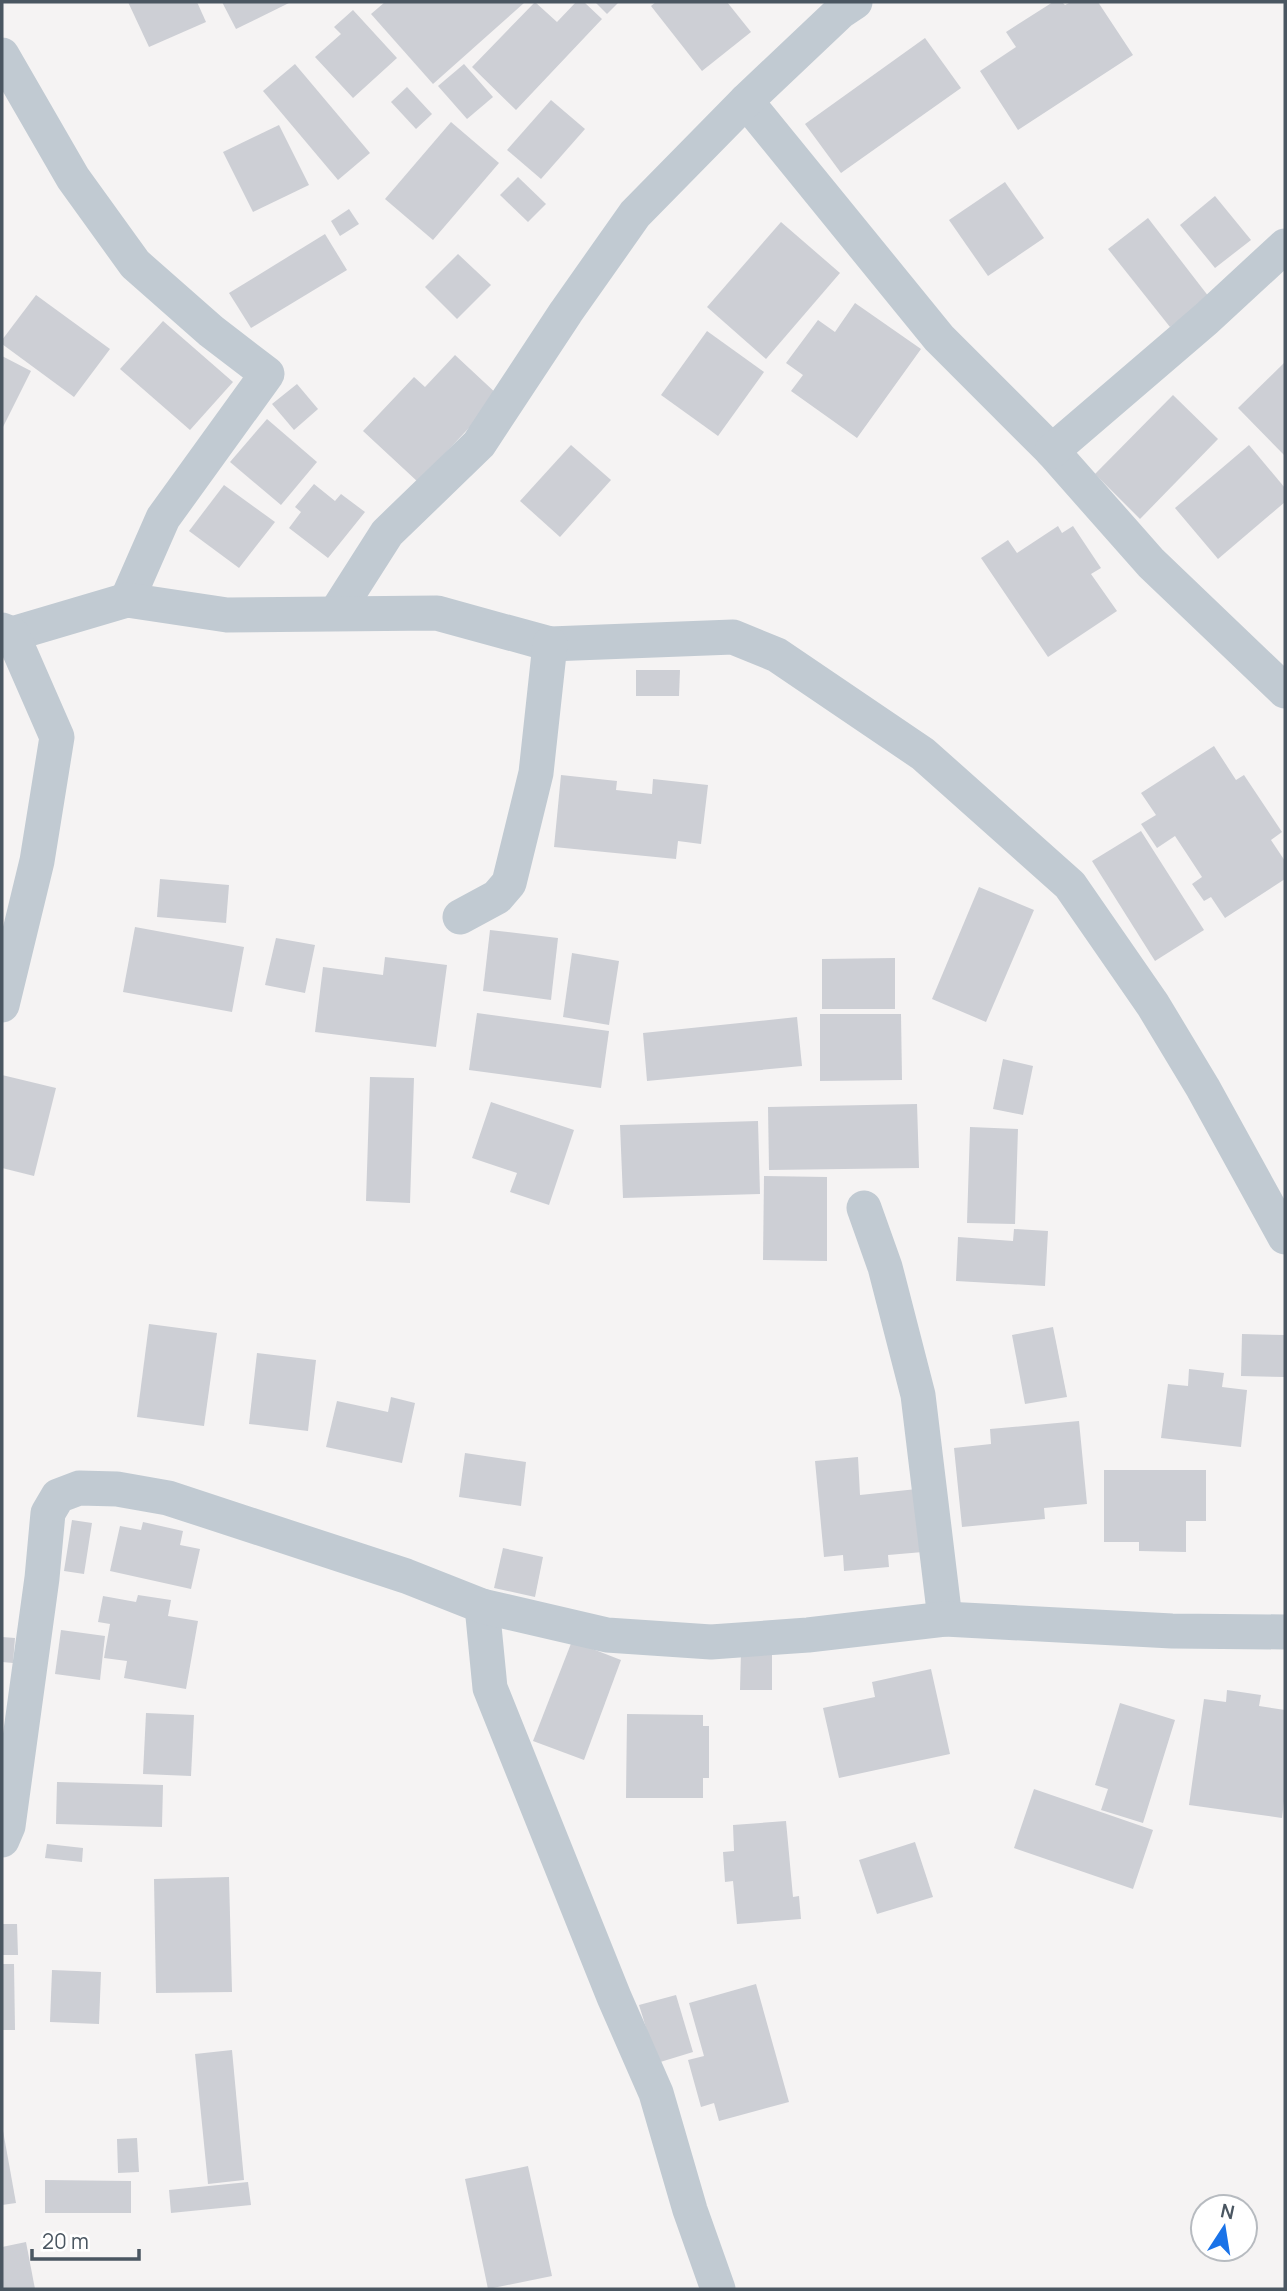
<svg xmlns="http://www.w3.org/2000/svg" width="1287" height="2291" font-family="Manrope,sans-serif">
<rect width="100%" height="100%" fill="#f5f3f3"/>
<!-- building -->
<g fill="#cdcfd5">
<polygon points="128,2 197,2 206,22 149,47"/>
<polygon points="222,2 291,2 236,29"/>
<polygon points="385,2 522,2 524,3 433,84 371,14"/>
<polygon points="535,2 557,22 576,2 584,2 602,19 516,110 472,67"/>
<polygon points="595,2 619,2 607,14"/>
<polygon points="656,2 727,2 751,32 702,71 651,6"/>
<polygon points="1053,2 1062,2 1065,5 1071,2 1098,2 1133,55 1018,130 980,71 1016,47 1006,32"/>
<polygon points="353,10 397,58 353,98 315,57 341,34 334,27"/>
<polygon points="925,38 961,88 841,173 805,124"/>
<polygon points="295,64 370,153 338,180 263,91"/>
<polygon points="464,64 493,97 467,119 438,86"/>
<polygon points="407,87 432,114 416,129 391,102"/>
<polygon points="551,100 585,129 541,179 507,150"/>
<polygon points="451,122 499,163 433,240 385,199"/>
<polygon points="279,125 309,185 253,212 223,152"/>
<polygon points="518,177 546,204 528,222 500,195"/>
<polygon points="1005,182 1044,238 988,276 949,220"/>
<polygon points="1215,196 1251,240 1215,268 1180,225"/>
<polygon points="349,209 359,224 340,236 331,221"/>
<polygon points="1148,218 1209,297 1170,327 1108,249"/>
<polygon points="781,222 840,273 766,359 707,307"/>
<polygon points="325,234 347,270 251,328 229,293"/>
<polygon points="458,254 491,285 457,319 425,287"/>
<polygon points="36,295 110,349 74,397 2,344 2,340"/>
<polygon points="855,303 921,349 857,438 791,391 803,375 786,363 818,320 835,332"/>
<polygon points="163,321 233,382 190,430 120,369"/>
<polygon points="707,331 764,372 718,436 661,395"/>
<polygon points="455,355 499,396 418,482 363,431 414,377 425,387"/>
<polygon points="2,356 31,371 2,429"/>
<polygon points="1285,362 1285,456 1238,408"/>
<polygon points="297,384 318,409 294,430 272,404"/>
<polygon points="1173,395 1218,439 1140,519 1095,474"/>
<polygon points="267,419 317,462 281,505 230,462"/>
<polygon points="571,445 611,480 560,537 520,501"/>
<polygon points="1249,445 1285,488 1285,502 1218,559 1175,508"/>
<polygon points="314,484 335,501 341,494 365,512 328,558 289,528 301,512 295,507"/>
<polygon points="224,485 275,522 239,568 189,531"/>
<polygon points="1058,526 1062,533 1073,526 1101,568 1091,574 1117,611 1048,657 981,558 1008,540 1017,553"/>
<polygon points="636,670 680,670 679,696 636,696"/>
<polygon points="1214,746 1236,780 1244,775 1282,832 1271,840 1285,861 1285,879 1225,918 1211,897 1204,901 1192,884 1202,877 1175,836 1157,848 1141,824 1156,815 1141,793"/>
<polygon points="561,775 617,781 616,790 652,794 653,779 708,785 701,844 678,841 676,859 554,847"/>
<polygon points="1141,831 1204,930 1155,961 1092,861"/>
<polygon points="160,879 229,885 226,923 157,917"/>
<polygon points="979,887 1034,910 986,1022 932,999"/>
<polygon points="135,927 244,947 232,1012 123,992"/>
<polygon points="490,930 558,938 551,1000 483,991"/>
<polygon points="276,938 315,945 305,993 265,985"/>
<polygon points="572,953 619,961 609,1025 563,1017"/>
<polygon points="385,957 447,965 436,1047 315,1032 323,967 383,975"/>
<polygon points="895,958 895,1009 822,1009 822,959"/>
<polygon points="477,1013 609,1031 601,1088 469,1070"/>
<polygon points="820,1014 901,1014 902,1080 820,1081"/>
<polygon points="797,1017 802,1066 647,1081 643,1033"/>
<polygon points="1003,1059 1033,1066 1023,1115 993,1109"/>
<polygon points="2,1075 56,1088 34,1176 2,1168"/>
<polygon points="370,1077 414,1078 410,1203 366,1201"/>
<polygon points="491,1102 574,1130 549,1205 510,1192 517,1173 472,1158"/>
<polygon points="917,1104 919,1168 769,1170 768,1107"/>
<polygon points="758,1121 760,1194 623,1198 620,1125"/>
<polygon points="970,1127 1018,1129 1015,1224 967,1223"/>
<polygon points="764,1176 827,1177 827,1261 763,1260"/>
<polygon points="1014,1229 1048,1231 1045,1286 956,1281 958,1237 1013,1241"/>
<polygon points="149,1324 217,1333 204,1426 137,1417"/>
<polygon points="1053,1327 1067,1397 1025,1404 1012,1335"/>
<polygon points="1242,1334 1285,1335 1285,1377 1241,1376"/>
<polygon points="257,1353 316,1360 308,1431 249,1424"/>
<polygon points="1189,1369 1224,1373 1222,1387 1247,1390 1241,1447 1161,1438 1168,1384 1188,1386"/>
<polygon points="391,1397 415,1403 402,1463 326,1447 337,1401 388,1412"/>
<polygon points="1079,1421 1087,1504 1044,1508 1045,1519 962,1527 954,1448 991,1444 990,1429"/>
<polygon points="465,1453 526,1462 521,1506 459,1497"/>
<polygon points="858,1457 860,1495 917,1489 923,1552 888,1555 889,1567 844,1571 843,1555 824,1557 815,1461"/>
<polygon points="1104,1470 1206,1470 1206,1521 1186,1521 1186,1552 1139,1551 1139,1542 1104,1542"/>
<polygon points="72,1520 92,1523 84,1574 64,1571"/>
<polygon points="143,1522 183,1531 180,1545 200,1549 191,1589 110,1571 120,1526 141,1530"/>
<polygon points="503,1548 543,1557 535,1597 494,1588"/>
<polygon points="138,1595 171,1600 168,1616 198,1621 186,1689 124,1678 127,1661 104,1658 110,1624 98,1622 103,1596 136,1602"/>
<polygon points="61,1630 105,1636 100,1680 55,1674"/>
<polygon points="2,1637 15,1638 13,1663 2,1662"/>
<polygon points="572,1641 621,1660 584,1760 533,1741"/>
<polygon points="741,1651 772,1652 772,1690 740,1690"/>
<polygon points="931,1669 950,1754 839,1778 823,1708 875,1697 872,1682"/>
<polygon points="1227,1690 1261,1695 1259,1706 1285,1710 1285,1792 1282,1818 1189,1805 1204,1699 1226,1702"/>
<polygon points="1120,1703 1175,1720 1143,1823 1101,1810 1108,1789 1095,1785"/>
<polygon points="146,1713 194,1715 191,1776 143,1774"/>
<polygon points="627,1714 703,1715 703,1726 709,1726 709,1778 703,1778 703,1798 626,1798"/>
<polygon points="57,1782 163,1785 162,1827 56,1824"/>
<polygon points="1034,1789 1153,1830 1133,1889 1014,1848"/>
<polygon points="786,1821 793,1897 799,1896 801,1919 737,1924 733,1881 725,1882 723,1852 734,1851 733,1825"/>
<polygon points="915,1842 933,1897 877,1914 859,1860"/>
<polygon points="47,1844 83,1848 82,1862 45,1858"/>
<polygon points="229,1877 232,1992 156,1993 154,1879"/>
<polygon points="2,1924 17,1924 18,1955 2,1955"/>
<polygon points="2,1964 14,1964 15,2030 2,2030"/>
<polygon points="52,1970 101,1972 99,2024 50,2022"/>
<polygon points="756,1984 789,2102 719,2121 714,2103 701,2107 688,2060 704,2056 689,2003"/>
<polygon points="676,1995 693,2052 657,2063 639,2005"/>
<polygon points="232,2050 244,2180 208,2184 195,2054"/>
<polygon points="2,2125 16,2203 2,2205"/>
<polygon points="137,2138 139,2172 118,2173 117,2139"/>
<polygon points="528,2166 552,2276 488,2289 465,2179"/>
<polygon points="45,2180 131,2181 131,2213 45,2213"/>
<polygon points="248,2182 251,2205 171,2213 169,2190"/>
<polygon points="26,2242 35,2289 2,2289 2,2247"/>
</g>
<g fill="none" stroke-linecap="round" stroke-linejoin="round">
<!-- street -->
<g stroke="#c1cad2" stroke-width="35">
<polyline points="2,55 73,178 135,264 211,331 267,374 163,518 127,600"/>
<polyline points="746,101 939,338 1052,451 1151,563 1285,691"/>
<polyline points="1052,451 1206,319 1285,246"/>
<polyline points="336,613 387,533 479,444 566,312 635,214 746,101 840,12 855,2"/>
<polyline points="2,630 12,634 127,600 227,615 437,613 550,644 733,637 777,655 923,754 1070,885 1153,1005 1203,1088 1285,1237"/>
<polyline points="460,917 497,897 509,883 536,773 550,644"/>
<polyline points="2,1005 37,861 57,737 12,634"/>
<polyline points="864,1208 885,1267 918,1395 945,1619"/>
<polyline points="482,1606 490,1688 614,1997 656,2093 690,2210 718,2289"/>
<polyline points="2,1840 8,1826 42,1578 48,1513 58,1496 79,1488 117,1489 168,1498 406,1576 482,1606 607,1635 711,1642 808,1635 945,1619 1172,1631 1285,1632"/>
</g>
</g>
<!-- border -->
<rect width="1287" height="2291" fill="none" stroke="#4a5661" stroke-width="7"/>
<!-- north arrow -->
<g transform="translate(1224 2228) rotate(12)"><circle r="33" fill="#ffffff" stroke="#b7bbc0" stroke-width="2"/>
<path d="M0-5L12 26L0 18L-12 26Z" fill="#1a73e8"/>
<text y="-10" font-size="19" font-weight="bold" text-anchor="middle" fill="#4a5661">N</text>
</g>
<!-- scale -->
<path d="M32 2249v10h107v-10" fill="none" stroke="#4a5661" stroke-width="3.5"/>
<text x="42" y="2249" font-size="21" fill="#4a5661" stroke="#ffffff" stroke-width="5" paint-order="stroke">20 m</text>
</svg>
